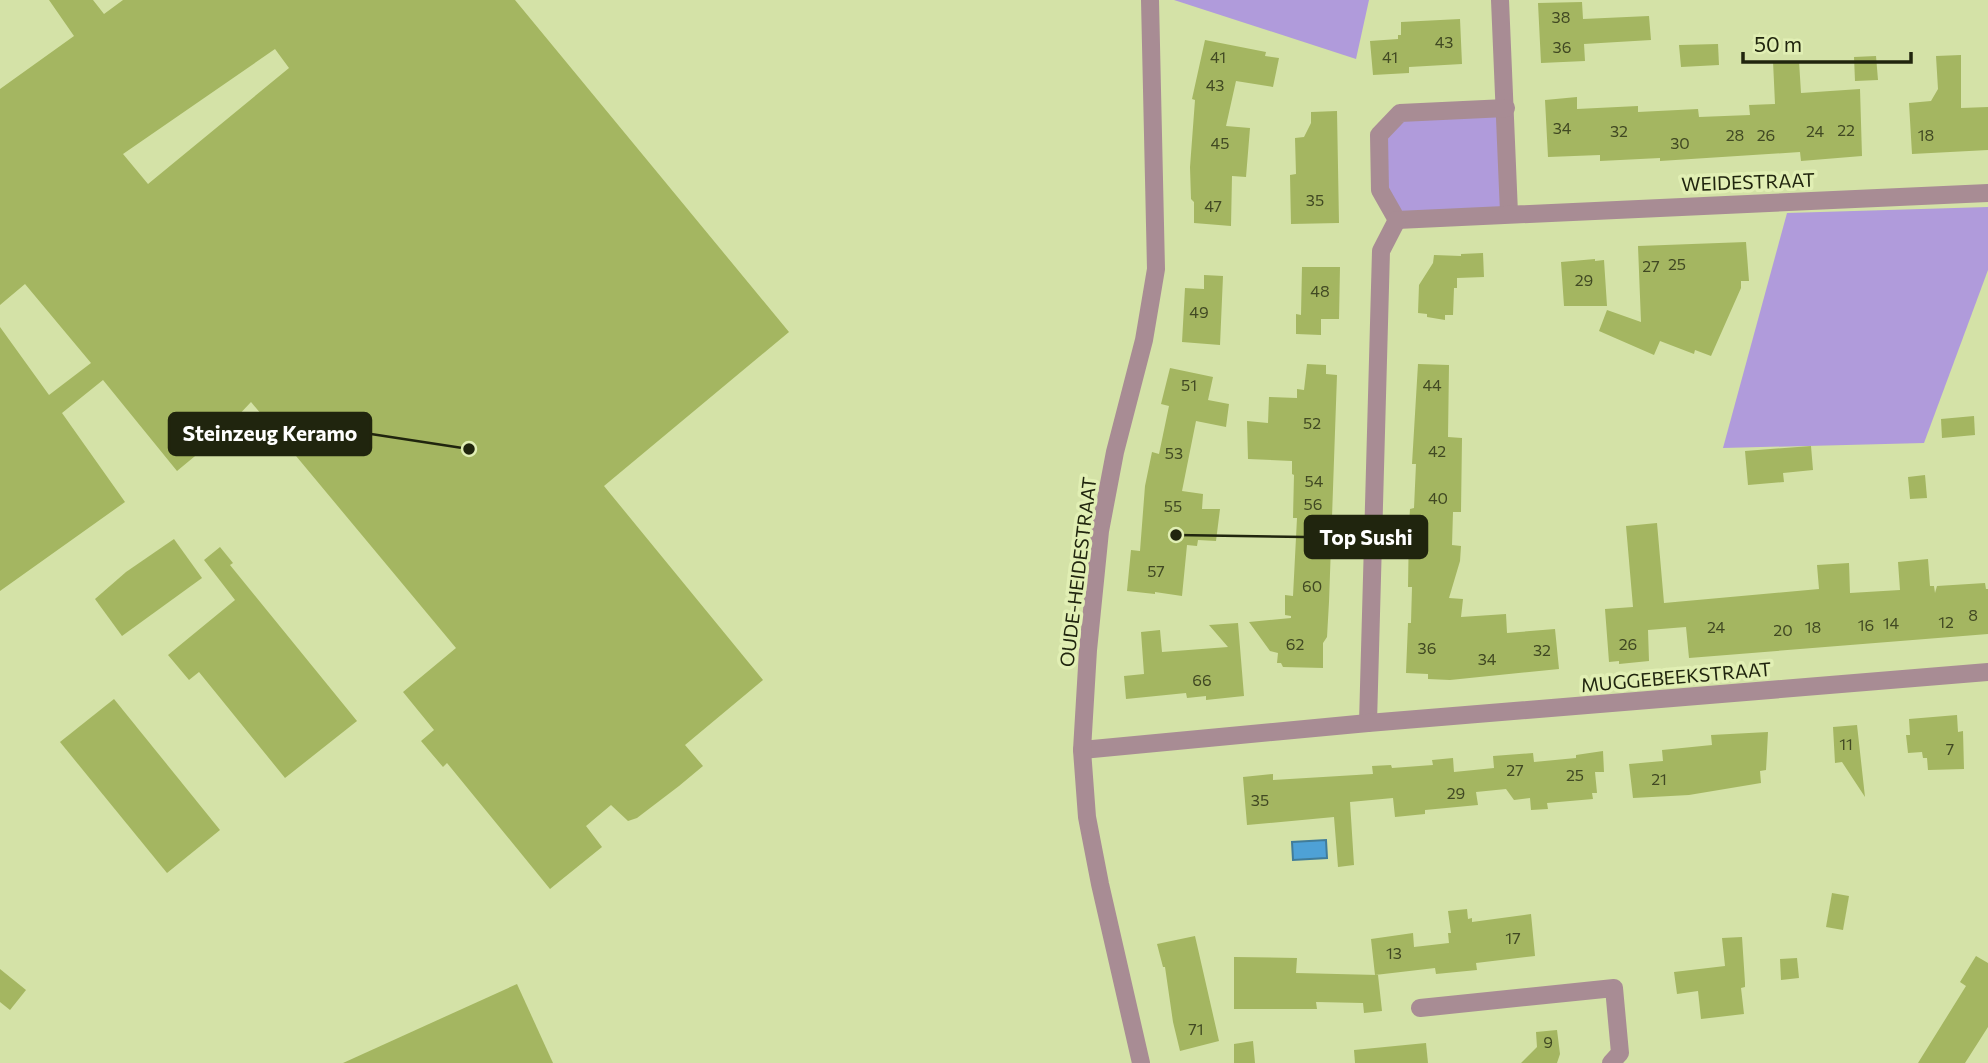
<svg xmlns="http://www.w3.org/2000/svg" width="1988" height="1063" font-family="Commissioner,sans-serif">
<rect width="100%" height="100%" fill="#d4e2a7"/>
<!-- green -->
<g fill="#b09bdb">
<polygon points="1174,0 1369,0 1356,59"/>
<polygon points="1506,108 1509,213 1397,220 1380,190 1379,135 1400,113"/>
<polygon points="1988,207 1988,270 1924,443 1723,448 1787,213"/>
</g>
<!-- water -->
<polygon fill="#4ea1d6" stroke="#407c9a" stroke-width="2" points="1326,840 1327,858 1293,860 1292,842"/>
<!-- building -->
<g fill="#a4b661" fill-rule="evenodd">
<path d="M 49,0 L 93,0 L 104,14 L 123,0 L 515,0 L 789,332 L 604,486 L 763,680 L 685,745 L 703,766 L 679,786 L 637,818 L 628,821 L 611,805 L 586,826 L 602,847 L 550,889 L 447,763 L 443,767 L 421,741 L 434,730 L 403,692 L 456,648 L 251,402 L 218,437 L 177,471 L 103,380 L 62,413 L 125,502 L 0,591 L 0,327 L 49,395 L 91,363 L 25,284 L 0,305 L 0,89 L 74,36 ZM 275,49 L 289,68 L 148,184 L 123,154 Z"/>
<polygon points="1582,2 1583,19 1649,16 1651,40 1584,44 1585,61 1541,63 1538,3"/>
<polygon points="1460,19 1462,64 1409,67 1409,73 1373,75 1370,41 1398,39 1398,35 1401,35 1401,22"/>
<polygon points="1205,40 1266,52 1265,56 1279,58 1273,87 1236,81 1226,126 1250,128 1246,177 1232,176 1231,226 1194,223 1194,202 1191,199 1190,167 1195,100 1192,99"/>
<polygon points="1718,44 1719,65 1681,67 1679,45"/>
<polygon points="1961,55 1961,108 1988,107 1988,150 1912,154 1909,103 1931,101 1938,89 1936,56"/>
<polygon points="1876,56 1878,80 1855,81 1854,57"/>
<polygon points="1773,61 1799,61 1801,93 1860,89 1862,156 1801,161 1800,152 1660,161 1660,158 1600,161 1600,155 1548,157 1545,100 1577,97 1577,109 1638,106 1638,112 1698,109 1699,117 1750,115 1749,105 1775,104"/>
<polygon points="1337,111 1339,223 1291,224 1290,175 1296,174 1295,138 1304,137 1311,123 1311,112"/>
<polygon points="1746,242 1749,281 1741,281 1741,288 1711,356 1695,350 1694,354 1660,341 1654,355 1599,331 1607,310 1641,322 1638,246"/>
<polygon points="1483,253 1484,277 1457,278 1457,288 1454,288 1453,315 1445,315 1445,320 1427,317 1427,314 1418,313 1419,285 1433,263 1434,255 1461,256 1461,254"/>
<polygon points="1595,259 1595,261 1604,260 1607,306 1564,306 1561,262"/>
<polygon points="1302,267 1340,267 1339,319 1321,319 1321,335 1296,334 1296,314 1301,315"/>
<polygon points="1204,275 1223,276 1220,345 1182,342 1185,288 1204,289"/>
<polygon points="1307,364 1326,365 1326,374 1337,375 1329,602 1327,637 1323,643 1323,668 1283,667 1281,663 1277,663 1278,653 1270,651 1249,622 1291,618 1291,616 1285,615 1285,595 1293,596 1297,518 1293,518 1294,475 1292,474 1292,461 1248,459 1247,421 1268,423 1269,397 1297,398 1297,389 1304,390"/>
<polygon points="1418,364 1449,365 1448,437 1462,438 1461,512 1453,512 1452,545 1461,546 1460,561 1449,598 1463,599 1461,617 1506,614 1507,633 1555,629 1559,669 1450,680 1428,679 1428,674 1406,673 1408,623 1411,623 1412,587 1408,587 1409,526 1410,509 1414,508 1416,464 1412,464"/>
<polygon points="1170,368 1213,377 1208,400 1229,404 1226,427 1196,421 1182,491 1203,494 1202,509 1220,509 1216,541 1198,540 1197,546 1187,545 1182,596 1155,592 1155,594 1127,591 1131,550 1140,551 1145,486 1152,452 1159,454 1169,406 1161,404"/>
<polygon points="1974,416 1975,435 1942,438 1941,419"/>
<polygon points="1811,446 1813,470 1783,473 1784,482 1748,485 1745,451"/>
<polygon points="1925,475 1927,498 1910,499 1908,477"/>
<polygon points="1657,523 1664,603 1819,589 1817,565 1849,563 1850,593 1900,590 1898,562 1928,559 1930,586 1934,586 1935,593 1937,586 1985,583 1986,589 1988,589 1988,634 1689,658 1686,627 1648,630 1649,661 1619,664 1619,661 1609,662 1605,609 1633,607 1626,526"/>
<polygon points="174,539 202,578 122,636 95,599 126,572"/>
<polygon points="220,547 233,563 230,565 357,721 285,778 199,672 189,680 168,655 235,600 204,560"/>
<polygon points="1238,623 1244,696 1206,700 1206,696 1187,698 1186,693 1126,699 1124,676 1144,674 1141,632 1160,630 1162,652 1228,647 1209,625"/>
<polygon points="114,699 220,830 167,873 60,742"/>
<polygon points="1957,715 1958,732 1963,731 1964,769 1928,770 1927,758 1923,758 1922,752 1908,753 1906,735 1910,735 1909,719"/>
<polygon points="1857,725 1865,797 1842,762 1835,763 1833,727"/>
<polygon points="1768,732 1766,770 1760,771 1761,783 1689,795 1633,798 1629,764 1663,761 1662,750 1712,745 1711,735"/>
<polygon points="1603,751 1604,772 1595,772 1597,793 1592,793 1593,799 1547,803 1548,809 1531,810 1530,798 1514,800 1506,789 1476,792 1478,805 1425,810 1425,814 1395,817 1393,798 1350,802 1354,865 1338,867 1334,817 1247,825 1243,777 1273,774 1273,780 1373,774 1372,766 1391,765 1392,768 1433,765 1432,760 1453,758 1454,772 1494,768 1493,756 1533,753 1534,762 1576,758 1576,755"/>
<polygon points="1832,893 1849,896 1843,930 1826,927"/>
<polygon points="1467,909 1468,919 1472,918 1472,922 1531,914 1535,956 1476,963 1477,970 1436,974 1435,968 1375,975 1371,939 1413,933 1414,947 1449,943 1448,933 1451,933 1448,911"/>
<polygon points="1195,936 1219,1041 1180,1051 1173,1022 1165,967 1163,967 1157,944"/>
<polygon points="1742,937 1745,983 1745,987 1741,988 1744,1014 1701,1019 1698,991 1677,994 1674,972 1725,966 1722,938"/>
<polygon points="1976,956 1988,963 1988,1027 1965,1063 1918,1063 1966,986 1960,982"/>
<polygon points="1234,957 1297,958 1296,973 1378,975 1382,1011 1364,1013 1363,1003 1316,1002 1317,1009 1234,1009"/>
<polygon points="1797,958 1799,978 1781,980 1780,959"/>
<polygon points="0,969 26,990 10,1010 0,1002"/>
<polygon points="517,984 553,1063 343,1063"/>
<polygon points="1557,1030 1560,1054 1557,1063 1521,1063 1537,1047 1536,1032"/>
<polygon points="1253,1041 1255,1063 1234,1063 1234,1044"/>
<polygon points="1426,1043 1428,1063 1355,1063 1354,1050"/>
</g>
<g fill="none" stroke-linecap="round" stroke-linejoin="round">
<!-- minor -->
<g stroke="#a88c94" stroke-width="18">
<polyline points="1500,0 1509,213"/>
<polyline points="1506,108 1400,113 1379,135 1380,190 1397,220 1988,193"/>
<polyline points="1368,723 1381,251 1397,220"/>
<polyline points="1082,750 1368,723 1988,672"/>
<polyline points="1420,1008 1614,988 1620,1053 1611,1063"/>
<polyline points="1141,1063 1100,884 1087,817 1082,750 1088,650 1100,531 1115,452 1144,340 1156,269 1150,0"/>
</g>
</g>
<g text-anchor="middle" stroke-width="7" stroke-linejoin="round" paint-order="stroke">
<!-- number labels -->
<g font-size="16" fill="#414923">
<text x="1561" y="23">38</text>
<text x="1444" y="48">43</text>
<text x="1562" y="53">36</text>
<text x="1218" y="63">41</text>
<text x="1390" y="63">41</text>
<text x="1215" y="91">43</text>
<text x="1562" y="134">34</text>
<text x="1846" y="136">22</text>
<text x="1619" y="137">32</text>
<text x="1815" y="137">24</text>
<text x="1735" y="141">28</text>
<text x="1766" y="141">26</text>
<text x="1926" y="141">18</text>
<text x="1220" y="149">45</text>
<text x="1680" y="149">30</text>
<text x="1315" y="206">35</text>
<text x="1213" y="212">47</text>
<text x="1677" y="270">25</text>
<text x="1651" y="272">27</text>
<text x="1584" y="286">29</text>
<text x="1320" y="297">48</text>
<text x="1199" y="318">49</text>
<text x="1189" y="391">51</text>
<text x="1432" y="391">44</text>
<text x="1312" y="429">52</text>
<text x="1437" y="457">42</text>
<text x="1174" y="459">53</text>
<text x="1314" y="487">54</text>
<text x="1438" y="504">40</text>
<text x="1313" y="510">56</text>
<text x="1173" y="512">55</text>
<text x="1156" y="577">57</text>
<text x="1312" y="592">60</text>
<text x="1973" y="621">8</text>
<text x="1946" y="628">12</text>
<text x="1891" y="629">14</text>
<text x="1866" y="631">16</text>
<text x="1716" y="633">24</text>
<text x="1813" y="633">18</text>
<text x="1783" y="636">20</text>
<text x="1295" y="650">62</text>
<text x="1628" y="650">26</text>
<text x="1427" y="654">36</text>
<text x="1542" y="656">32</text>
<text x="1487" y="665">34</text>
<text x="1202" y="686">66</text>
<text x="1846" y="750">11</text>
<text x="1950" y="755">7</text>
<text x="1515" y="776">27</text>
<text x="1575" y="781">25</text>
<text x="1659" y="785">21</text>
<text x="1456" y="799">29</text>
<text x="1260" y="806">35</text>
<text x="1513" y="944">17</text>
<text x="1394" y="959">13</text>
<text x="1196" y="1035">71</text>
<text x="1548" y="1048">9</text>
</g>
<!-- street labels -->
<g font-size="19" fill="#20250e" stroke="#e1efb4">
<text transform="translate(1748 182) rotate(-2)" y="7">WEIDESTRAAT</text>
<text transform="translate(1078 572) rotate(-83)" y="7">OUDE-HEIDESTRAAT</text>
<text transform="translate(1676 677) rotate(-5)" y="7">MUGGEBEEKSTRAAT</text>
</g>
</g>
<!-- callouts -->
<path fill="none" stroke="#20250e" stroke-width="2.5" d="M469 449L371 434M1176 535L1305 537"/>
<g fill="#20250e" stroke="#e1efb4" stroke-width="2.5">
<circle cx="469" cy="449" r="7"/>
<circle cx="1176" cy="535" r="7"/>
</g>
<g fill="#20250e" stroke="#20250e" stroke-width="2.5">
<rect x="169" y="413" width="202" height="42" rx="7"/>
<rect x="1305" y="516" width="122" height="42" rx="7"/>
</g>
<g font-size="21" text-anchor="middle" font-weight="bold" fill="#fff">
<text x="270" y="441">Steinzeug Keramo</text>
<text x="1366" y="545">Top Sushi</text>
</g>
<!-- scale -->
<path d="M1743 52v10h168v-10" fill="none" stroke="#20250e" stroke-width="3.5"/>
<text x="1754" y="52" font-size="21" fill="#20250e" stroke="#e1efb4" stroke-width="5" paint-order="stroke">50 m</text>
</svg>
